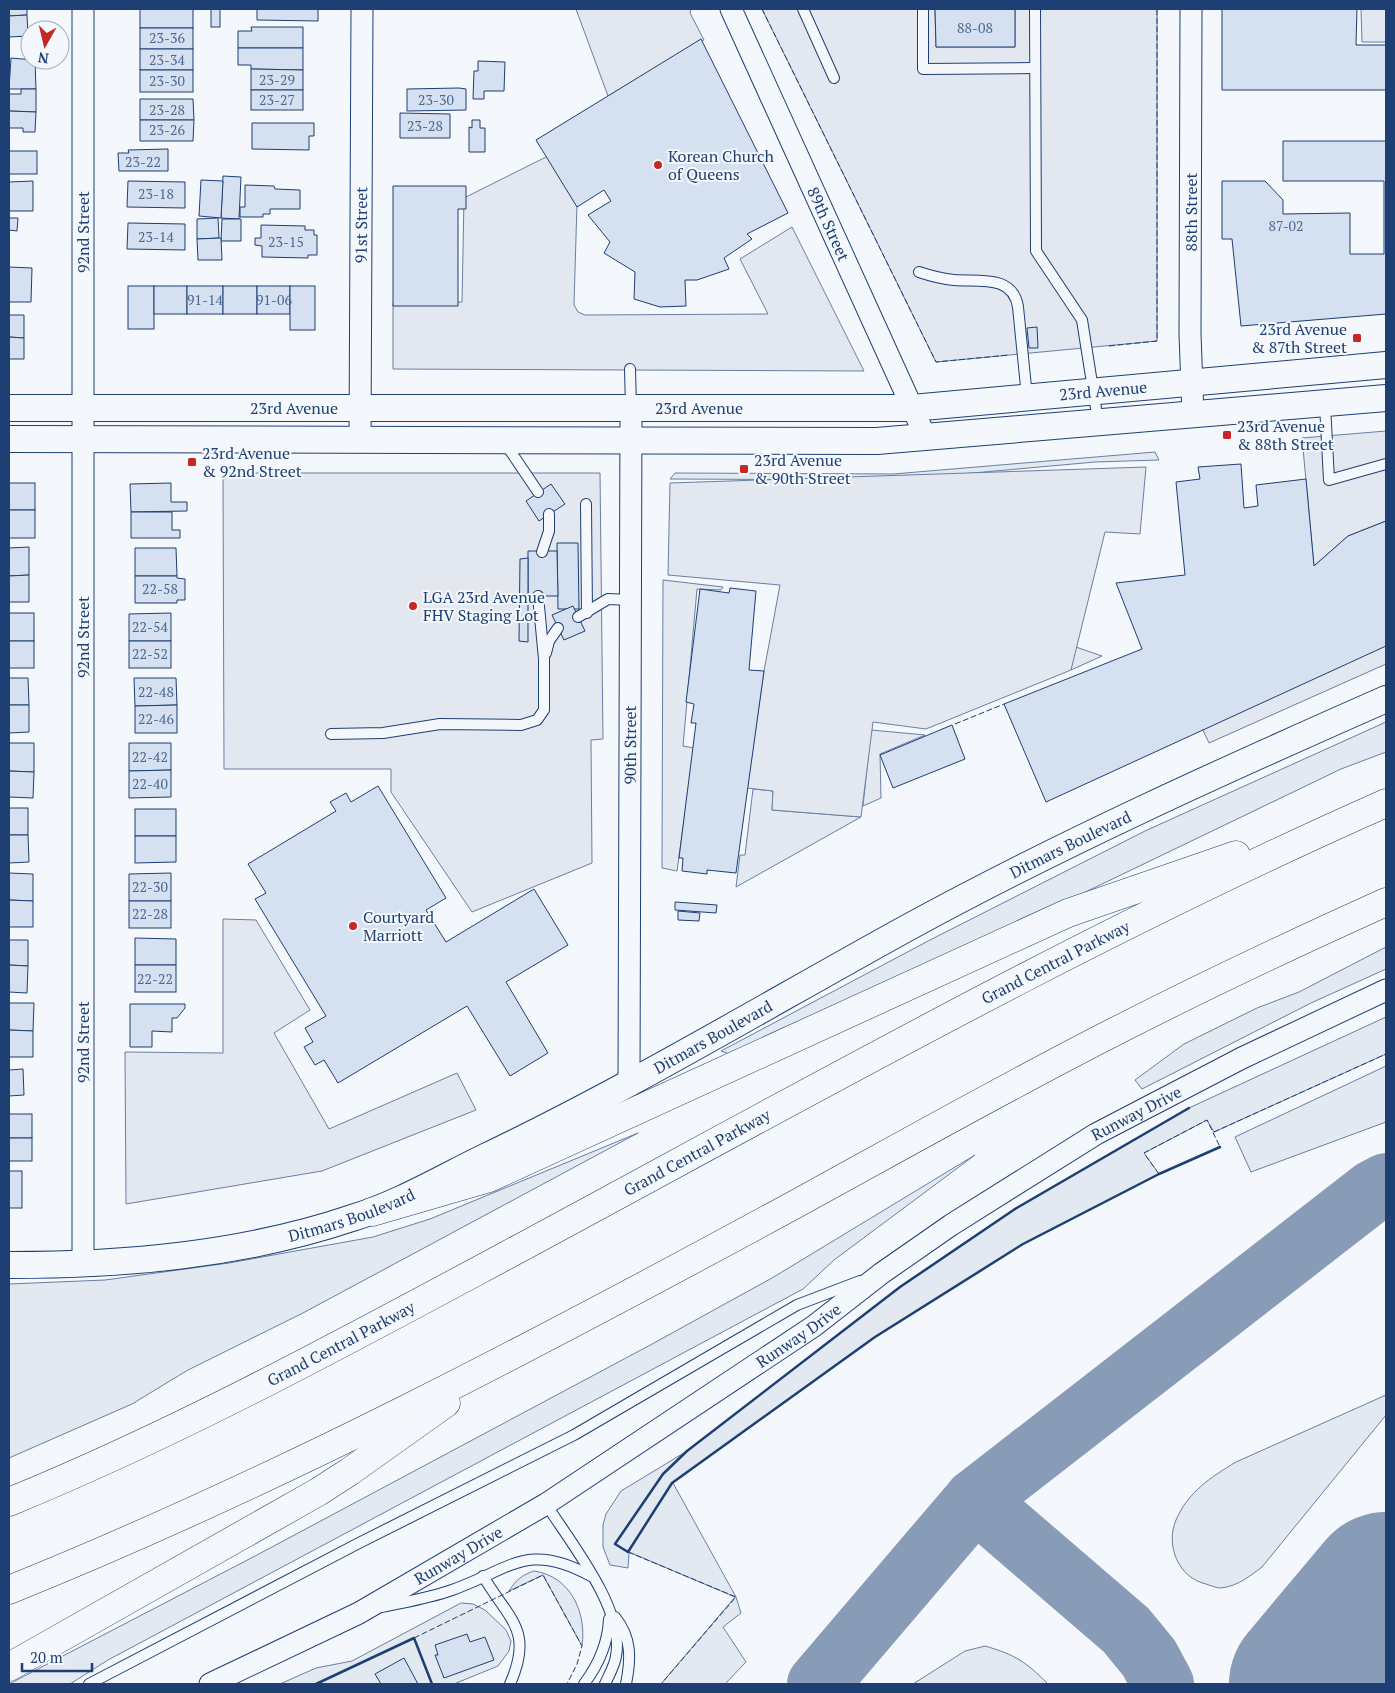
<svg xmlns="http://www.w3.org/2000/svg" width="1395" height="1693" font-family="'PT Serif',serif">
<rect width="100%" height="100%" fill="#f4f7fb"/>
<!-- green -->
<g fill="#e3e9f0" stroke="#687fa3">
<polygon points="1155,452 1159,460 1095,462 895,480 670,479 675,473 893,474"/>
<polygon points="663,580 723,587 721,590 697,589 683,746 694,748 677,871 662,868"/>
<polygon points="1073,646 1102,656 1071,670"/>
<polygon points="1386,722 1386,752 1341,769 1046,911 735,1056 721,1051 930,940 1145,831"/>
<polygon points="871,730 925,735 880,754 881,798 863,806"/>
<polygon points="753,789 773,791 772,810 861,817 736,887 740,855 745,855"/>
<polygon points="1386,947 1386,969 1311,1003 1142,1089 1135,1080 1184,1044 1257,1008 1299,992"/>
<polygon points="1386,1017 1386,1054 1214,1132 1207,1120 1144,1153 1159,1174 1023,1244 875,1337 673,1483 736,1597 741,1613 723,1627 746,1662 725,1684 661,1684 735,1597 629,1552 628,1568 610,1565 603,1547 603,1525 606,1514 621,1491 687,1451 900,1287 1015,1209 1189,1108"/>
<polygon points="1386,1066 1386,1122 1251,1172 1235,1137"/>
<polygon points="638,1133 303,1313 188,1370 132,1404 9,1458 9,1284 105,1280 229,1263 373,1237 430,1219"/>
<polygon points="975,1155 834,1260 803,1289 108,1660 70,1684 9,1684 257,1555 654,1343 772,1278"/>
<path d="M 1386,1395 L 1386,1415 L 1262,1567 C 1250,1576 1238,1586 1221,1588 C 1217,1588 1211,1586 1206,1584 C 1179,1578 1165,1546 1176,1520 C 1188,1492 1211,1477 1236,1462 Z"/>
<path d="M 534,1571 C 570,1576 587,1612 582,1646 L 543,1575 L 509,1591 C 516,1580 522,1575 534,1571 Z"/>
<polygon points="461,1603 473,1604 485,1610 506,1630 511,1641 509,1651 498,1666 454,1684 280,1684 316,1668 352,1661"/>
<path d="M 985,1646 C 1016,1655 1026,1662 1048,1684 L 913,1684 L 965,1651 Z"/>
</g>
<!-- parking -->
<g fill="#e3e8f0" stroke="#687fa3">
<polygon points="576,9 691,9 690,13 704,40 608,96"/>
<polygon points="762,9 935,9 936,47 1015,47 1015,9 1157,9 1157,341 936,362"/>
<polygon points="1361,9 1386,9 1386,42 1362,42"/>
<polygon points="548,156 577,203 574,305 578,312 585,315 768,314 740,259 792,227 864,371 393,369 393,303 462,302 464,198"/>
<polygon points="1386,431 1386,521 1348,536 1314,566 1302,438"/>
<polygon points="1146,467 1140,534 1105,532 1071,670 926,729 873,722 861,817 772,810 773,791 747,788 764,671 780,585 668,575 670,483"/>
<polygon points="223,473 600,473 603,739 591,740 592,863 472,912 391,792 391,769 224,769"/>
<polygon points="1386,630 1386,664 1209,743 1198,720 1360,640"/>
<polygon points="223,919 256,920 310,1010 274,1033 329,1129 457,1073 476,1110 322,1171 126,1204 125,1052 223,1053"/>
</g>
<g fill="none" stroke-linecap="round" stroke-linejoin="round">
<!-- taxiway -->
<g stroke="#889bb7" stroke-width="62">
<polyline points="975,1500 1126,1630 1149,1658 1163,1684"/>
<polyline points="818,1684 975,1500 1373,1191 1386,1184"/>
</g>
<!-- runway -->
<polyline stroke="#889bb7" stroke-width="158" points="1308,1684 1386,1591"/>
</g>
<!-- building -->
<g fill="#d5e0f0" stroke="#1d3f73">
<polygon points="9,9 27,9 27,15 9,16"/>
<rect x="140" y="9" width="53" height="19"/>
<rect x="211" y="9" width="9" height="18"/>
<polygon points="257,9 318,9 318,21 257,20"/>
<polygon points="935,9 1015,9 1015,47 936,47"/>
<polygon points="1222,9 1357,9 1356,45 1386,45 1386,90 1222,90"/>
<polygon points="27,15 28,36 9,37 9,16"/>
<polygon points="251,27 303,27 303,48 238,48 238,31 252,31"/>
<rect x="140" y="28" width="53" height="21"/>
<polygon points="701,39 788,213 747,234 752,239 724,258 729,269 697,280 685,280 686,306 660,307 634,299 635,272 604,253 610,242 588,215 611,201 604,190 577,207 536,140"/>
<polygon points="238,48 303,48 303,70 251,69 251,65 238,65"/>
<rect x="140" y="49" width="53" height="21"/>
<polygon points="11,58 35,60 36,89 9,89"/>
<polygon points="478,61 505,62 504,91 484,91 484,99 473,99 474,71 478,71"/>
<polygon points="251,69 303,70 303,90 251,90"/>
<rect x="140" y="70" width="53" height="22"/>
<polygon points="459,88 466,89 466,110 407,111 407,89"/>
<polygon points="21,89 36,89 36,112 9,111 9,94 21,94"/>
<rect x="251" y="90" width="52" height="20"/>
<polygon points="140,99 193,99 194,120 140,120"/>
<polygon points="9,111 36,112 35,132 23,132 23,128 9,128"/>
<polygon points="400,113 450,114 450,138 400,138"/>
<polygon points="140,120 194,120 193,141 140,141"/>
<polygon points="472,120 480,120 480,128 485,128 485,152 469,152 469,127 472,128"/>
<polygon points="252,123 314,123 314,136 309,136 309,150 252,149"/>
<polygon points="1283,141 1386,141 1386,314 1241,326 1232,239 1222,239 1222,181 1265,181 1283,200 1283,214 1350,213 1350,254 1384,254 1384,181 1283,181"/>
<polygon points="168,149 168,171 119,171 118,153 129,153 128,150"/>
<rect x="9" y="151" width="28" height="23"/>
<polygon points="223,176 241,177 239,219 221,218"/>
<polygon points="201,180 223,181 221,218 199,216"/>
<polygon points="33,181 33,211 9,211 9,182"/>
<polygon points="128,181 185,182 185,208 127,207"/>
<polygon points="245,185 274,186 275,189 300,190 300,209 270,209 270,214 263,214 263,217 240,217 240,207 245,207"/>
<polygon points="393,186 466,186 466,209 458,209 458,306 393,306"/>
<polygon points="9,218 18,218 17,231 9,230"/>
<polygon points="218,218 219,238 197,239 197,219"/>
<polygon points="222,219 241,219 241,241 221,241"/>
<polygon points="128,223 185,224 185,250 127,249"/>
<polygon points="261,225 305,226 305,230 314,230 314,235 317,235 317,255 308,255 308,258 262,257 262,246 255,245 255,238 261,238"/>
<polygon points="221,238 222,260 198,260 197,239"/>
<polygon points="9,267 32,268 31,302 9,302"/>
<rect x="128" y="286" width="26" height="43"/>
<rect x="154" y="286" width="33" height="28"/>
<rect x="187" y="286" width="36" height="28"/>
<rect x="223" y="286" width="34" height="28"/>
<rect x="257" y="286" width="33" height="28"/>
<rect x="290" y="286" width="25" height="44"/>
<polygon points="9,315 24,315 24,338 9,337"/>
<polygon points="1037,327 1038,348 1029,348 1027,328"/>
<polygon points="9,337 24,338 24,359 9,359"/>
<polygon points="1241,464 1244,508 1258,506 1256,485 1306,479 1314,566 1348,536 1386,521 1386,646 1046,802 1004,704 1142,649 1116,583 1185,575 1176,482 1200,479 1198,467"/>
<rect x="9" y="483" width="26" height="27"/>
<polygon points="171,483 171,502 187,502 187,511 131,512 130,484"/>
<polygon points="551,484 565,504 539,521 526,501"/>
<rect x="9" y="510" width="26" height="28"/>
<polygon points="131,512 172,512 172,530 180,530 180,538 131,538"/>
<polygon points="557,543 578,543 579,609 558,609"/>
<polygon points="29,547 29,575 9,576 9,548"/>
<polygon points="135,548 176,548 177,576 135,576"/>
<polygon points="528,551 557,551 558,596 528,596"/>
<polygon points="528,558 528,642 519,641 520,559"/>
<polygon points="29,575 29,602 9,602 9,576"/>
<polygon points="135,576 177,576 177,578 185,579 185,600 177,600 177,603 135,603"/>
<polygon points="730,588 756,591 749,670 764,671 736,873 707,870 707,874 682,871 683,858 679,858 696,723 691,723 694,704 686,702 700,589 729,593"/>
<polygon points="573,606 585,631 564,640 552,615"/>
<rect x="9" y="613" width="25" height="28"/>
<polygon points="171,613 171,641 129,641 129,614"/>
<rect x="9" y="641" width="25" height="27"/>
<rect x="129" y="641" width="42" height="27"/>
<polygon points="9,678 28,678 29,705 9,705"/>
<polygon points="134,678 176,678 177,705 135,706"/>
<polygon points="9,705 29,705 29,732 9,733"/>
<polygon points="177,705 177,733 135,733 135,706"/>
<polygon points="952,725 965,759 893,788 880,755"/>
<polygon points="9,743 34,743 34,772 9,771"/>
<polygon points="129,743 171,743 171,770 129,771"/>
<polygon points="171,770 171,797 129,798 129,771"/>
<polygon points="9,771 34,772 33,798 9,797"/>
<polygon points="378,786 446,898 426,910 446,942 534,889 568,945 506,982 548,1053 510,1076 467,1006 338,1083 324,1060 315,1065 304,1047 313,1042 305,1028 326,1016 255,899 266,893 248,864 336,811 330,802 346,793 351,802"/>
<rect x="9" y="808" width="19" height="27"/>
<rect x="135" y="809" width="41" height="27"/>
<polygon points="9,835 28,835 29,862 9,863"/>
<polygon points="135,836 176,836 176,862 135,863"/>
<polygon points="9,873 33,874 33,901 9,900"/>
<polygon points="171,873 171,901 129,901 129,874"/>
<polygon points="9,900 33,901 33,927 9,927"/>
<rect x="129" y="901" width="42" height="27"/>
<polygon points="675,902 717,905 716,913 675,910"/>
<polygon points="678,911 700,913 699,921 678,920"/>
<polygon points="135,938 176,939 176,965 135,965"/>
<polygon points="9,940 28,940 28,966 9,965"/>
<polygon points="9,965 28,966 27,993 9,992"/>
<rect x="135" y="965" width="41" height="27"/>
<polygon points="9,1003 34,1003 33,1031 9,1030"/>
<polygon points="130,1004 185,1004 185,1008 177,1018 172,1018 172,1032 152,1031 152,1047 130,1047"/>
<polygon points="9,1030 33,1031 33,1057 9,1057"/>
<polygon points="23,1069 24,1095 9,1096 9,1070"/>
<rect x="9" y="1114" width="23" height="24"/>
<rect x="9" y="1138" width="23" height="23"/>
<rect x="9" y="1171" width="13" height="37"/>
<polygon points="467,1634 470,1642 485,1637 494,1660 444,1678 435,1655 438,1655 435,1645"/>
<polygon points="404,1658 418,1684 381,1684 375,1674"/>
</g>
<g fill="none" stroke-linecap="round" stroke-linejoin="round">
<defs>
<g id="service">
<polyline points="803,9 834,78"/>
<polyline points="923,9 923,69 1035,68"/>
<polyline points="1035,9 1036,251 1082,320 1098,421"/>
<path d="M 919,272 C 931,276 942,279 954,280 C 978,282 1013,274 1018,307 L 1027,397"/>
<polyline points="630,369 631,408"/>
<polyline points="1325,405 1329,480 1386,464"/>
<polyline points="505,443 538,492"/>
<polyline points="586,504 587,613"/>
<polyline points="542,552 549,531 549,514"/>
<polyline points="578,617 608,599 631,600"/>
<polyline points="546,653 549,641 558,628"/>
<polyline points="331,734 383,733 440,724 521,725 537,720 544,710 544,659 538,596"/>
<path d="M 546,1504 C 570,1542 625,1609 616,1656 C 615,1665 609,1675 605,1684"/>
<path d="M 483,1576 C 509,1620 534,1630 510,1684"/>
<path d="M 382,1607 C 405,1602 430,1598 452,1590 C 511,1569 527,1541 591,1576"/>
<path d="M 615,1617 C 632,1638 631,1659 626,1684"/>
<polyline points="89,1684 359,1543 574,1435 797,1305 860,1281"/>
<path d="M 584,1684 C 599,1664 608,1643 609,1619"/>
</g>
<g id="minor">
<path id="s1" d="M 731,9 L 926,438"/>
<polyline points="1191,9 1190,334 1193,415"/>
<path id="s2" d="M 360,440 L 362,9"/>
<path id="s3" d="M 629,1083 L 631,409"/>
<polyline points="83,1265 83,9"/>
<path id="s4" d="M 210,1684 L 359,1613 L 546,1504 L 814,1326 L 882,1273 L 951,1225 L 1096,1134 L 1242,1058 L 1386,990"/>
</g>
<g id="tertiary">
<path id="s5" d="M 9,408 L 912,408 L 1386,365"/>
<polyline points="9,439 877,441 1386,398"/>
<path id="s6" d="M 9,1265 C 124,1265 242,1255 352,1218 C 398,1204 440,1179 483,1158 C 628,1089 767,1005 909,927 C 1063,843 1225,770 1386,699"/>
</g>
<g id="motorway">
<polyline points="372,1212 489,1178 1068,913 1236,855"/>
<path id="s7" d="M 9,1502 C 182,1431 345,1342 509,1254 C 799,1098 1085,936 1386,803"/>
<path d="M 9,1590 C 279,1481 538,1344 794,1205 C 900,1147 1006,1087 1114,1032 C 1204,986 1295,943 1386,902"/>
<polyline points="9,1667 318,1492 349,1472 446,1403"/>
</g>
</defs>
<!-- service casing -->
<use href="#service" stroke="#1d3f73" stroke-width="12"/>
<!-- minor casing -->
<use href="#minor" stroke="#1d3f73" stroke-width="23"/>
<!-- tertiary casing -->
<use href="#tertiary" stroke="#1d3f73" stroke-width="28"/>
<!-- motorway casing -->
<use href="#motorway" stroke="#1d3f73" stroke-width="29"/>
<!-- service -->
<use href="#service" stroke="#f4f7fb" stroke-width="10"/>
<!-- minor -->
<use href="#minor" stroke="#f4f7fb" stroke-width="21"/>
<!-- tertiary -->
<use href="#tertiary" stroke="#f4f7fb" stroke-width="26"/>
<!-- motorway -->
<use href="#motorway" stroke="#f4f7fb" stroke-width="28"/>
<!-- fence -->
<g stroke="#1d3f73" stroke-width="1" stroke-dasharray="6 2.5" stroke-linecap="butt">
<polyline points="762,9 936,362 1009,355"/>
<polyline points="1109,346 1157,341 1157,9"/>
<polyline points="955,724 1004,704"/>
<polyline points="1214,1132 1386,1054"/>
<polyline points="1159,1174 1144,1153 1207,1120 1220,1147"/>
<polyline points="628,1552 736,1597 661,1684"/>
<polyline points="414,1638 543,1575 582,1646 577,1664 567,1684"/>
</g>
<!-- wall -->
<g stroke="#1d3f73" stroke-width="2.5">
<polyline points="1189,1108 1015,1209 900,1287 687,1451 663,1474 615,1544 628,1552 672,1483 875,1337 1023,1244 1159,1174 1220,1147"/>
<polyline points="316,1684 414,1638 432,1684"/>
</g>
</g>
<!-- markers -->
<g fill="#c62828" stroke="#f4f7fb" stroke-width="2">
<circle cx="658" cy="165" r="5"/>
<rect x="1352" y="333" width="10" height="10" rx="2.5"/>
<rect x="1222" y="430" width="10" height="10" rx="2.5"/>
<rect x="187" y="457" width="10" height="10" rx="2.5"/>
<rect x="739" y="464" width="10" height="10" rx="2.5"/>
<circle cx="413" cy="606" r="5"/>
<circle cx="353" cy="926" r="5"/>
</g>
<g text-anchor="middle" stroke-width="4" stroke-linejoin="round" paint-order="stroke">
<!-- number labels -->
<g font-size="14" fill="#4b6792">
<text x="975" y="33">88-08</text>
<text x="167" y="43">23-36</text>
<text x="167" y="65">23-34</text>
<text x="277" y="85">23-29</text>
<text x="167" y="86">23-30</text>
<text x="277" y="105">23-27</text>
<text x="436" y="105">23-30</text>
<text x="167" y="115">23-28</text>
<text x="425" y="131">23-28</text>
<text x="167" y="135">23-26</text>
<text x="143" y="167">23-22</text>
<text x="156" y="199">23-18</text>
<text x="1286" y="231">87-02</text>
<text x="156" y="242">23-14</text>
<text x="286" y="247">23-15</text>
<text x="205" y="305">91-14</text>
<text x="274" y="305">91-06</text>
<text x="160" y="594">22-58</text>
<text x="150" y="632">22-54</text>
<text x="150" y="659">22-52</text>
<text x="156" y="697">22-48</text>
<text x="156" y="724">22-46</text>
<text x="150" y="762">22-42</text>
<text x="150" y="789">22-40</text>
<text x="150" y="892">22-30</text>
<text x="150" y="919">22-28</text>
<text x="155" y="984">22-22</text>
</g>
<!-- poi labels -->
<g font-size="16" fill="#1d3f73" stroke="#f4f7fb" text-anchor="start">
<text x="668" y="162">Korean Church<tspan x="668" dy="18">of Queens</tspan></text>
<text x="1347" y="335" text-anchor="end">23rd Avenue<tspan x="1347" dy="18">&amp; 87th Street</tspan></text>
<text x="1237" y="432">23rd Avenue<tspan x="1237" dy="18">&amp; 88th Street</tspan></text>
<text x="202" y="459">23rd Avenue<tspan x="202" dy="18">&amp; 92nd Street</tspan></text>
<text x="754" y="466">23rd Avenue<tspan x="754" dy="18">&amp; 90th Street</tspan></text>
<text x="423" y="603">LGA 23rd Avenue<tspan x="423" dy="18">FHV Staging Lot</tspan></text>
<text x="363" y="923">Courtyard<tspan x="363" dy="18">Marriott</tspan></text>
</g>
<!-- street labels -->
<g font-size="16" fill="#1d3f73" stroke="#f4f7fb">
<text transform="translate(1191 212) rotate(-90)" y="6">88th Street</text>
<text dy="6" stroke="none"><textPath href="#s1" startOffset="236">89th Street</textPath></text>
<text dy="6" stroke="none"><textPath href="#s2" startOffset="215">91st Street</textPath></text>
<text transform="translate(83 232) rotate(-90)" y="6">92nd Street</text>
<text dy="6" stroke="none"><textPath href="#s5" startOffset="1095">23rd Avenue</textPath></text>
<text dy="6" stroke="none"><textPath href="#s5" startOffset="285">23rd Avenue</textPath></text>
<text dy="6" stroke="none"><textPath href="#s5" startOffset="690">23rd Avenue</textPath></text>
<text transform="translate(83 637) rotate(-90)" y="6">92nd Street</text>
<text dy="6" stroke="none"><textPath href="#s3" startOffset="338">90th Street</textPath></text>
<text dy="6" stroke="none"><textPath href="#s6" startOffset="1158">Ditmars Boulevard</textPath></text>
<text dy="6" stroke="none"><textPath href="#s7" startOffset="1178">Grand Central Parkway</textPath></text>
<text dy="6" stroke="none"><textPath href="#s6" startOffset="752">Ditmars Boulevard</textPath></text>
<text transform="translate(83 1042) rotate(-90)" y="6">92nd Street</text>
<text dy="6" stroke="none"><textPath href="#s4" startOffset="1090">Runway Drive</textPath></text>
<text dy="6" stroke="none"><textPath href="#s7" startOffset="772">Grand Central Parkway</textPath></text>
<text dy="6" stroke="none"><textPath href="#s6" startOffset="348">Ditmars Boulevard</textPath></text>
<text dy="6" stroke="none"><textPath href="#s4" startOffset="685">Runway Drive</textPath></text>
<text dy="6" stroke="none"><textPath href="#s7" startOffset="368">Grand Central Parkway</textPath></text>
<text dy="6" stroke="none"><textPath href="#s4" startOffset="280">Runway Drive</textPath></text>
</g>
</g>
<!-- border -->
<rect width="1395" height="1693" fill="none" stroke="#1d3f73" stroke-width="20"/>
<!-- north arrow -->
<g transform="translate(45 45) rotate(188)"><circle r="24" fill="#f4f7fb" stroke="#9eadc5"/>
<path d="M0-4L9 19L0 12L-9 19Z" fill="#c62828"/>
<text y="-8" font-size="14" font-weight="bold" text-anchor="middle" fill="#1d3f73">N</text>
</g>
<!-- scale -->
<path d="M22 1663v8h70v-8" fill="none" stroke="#1d3f73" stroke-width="2.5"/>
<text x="30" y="1663" font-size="15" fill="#1d3f73" stroke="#f4f7fb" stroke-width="4" paint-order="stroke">20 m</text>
</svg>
